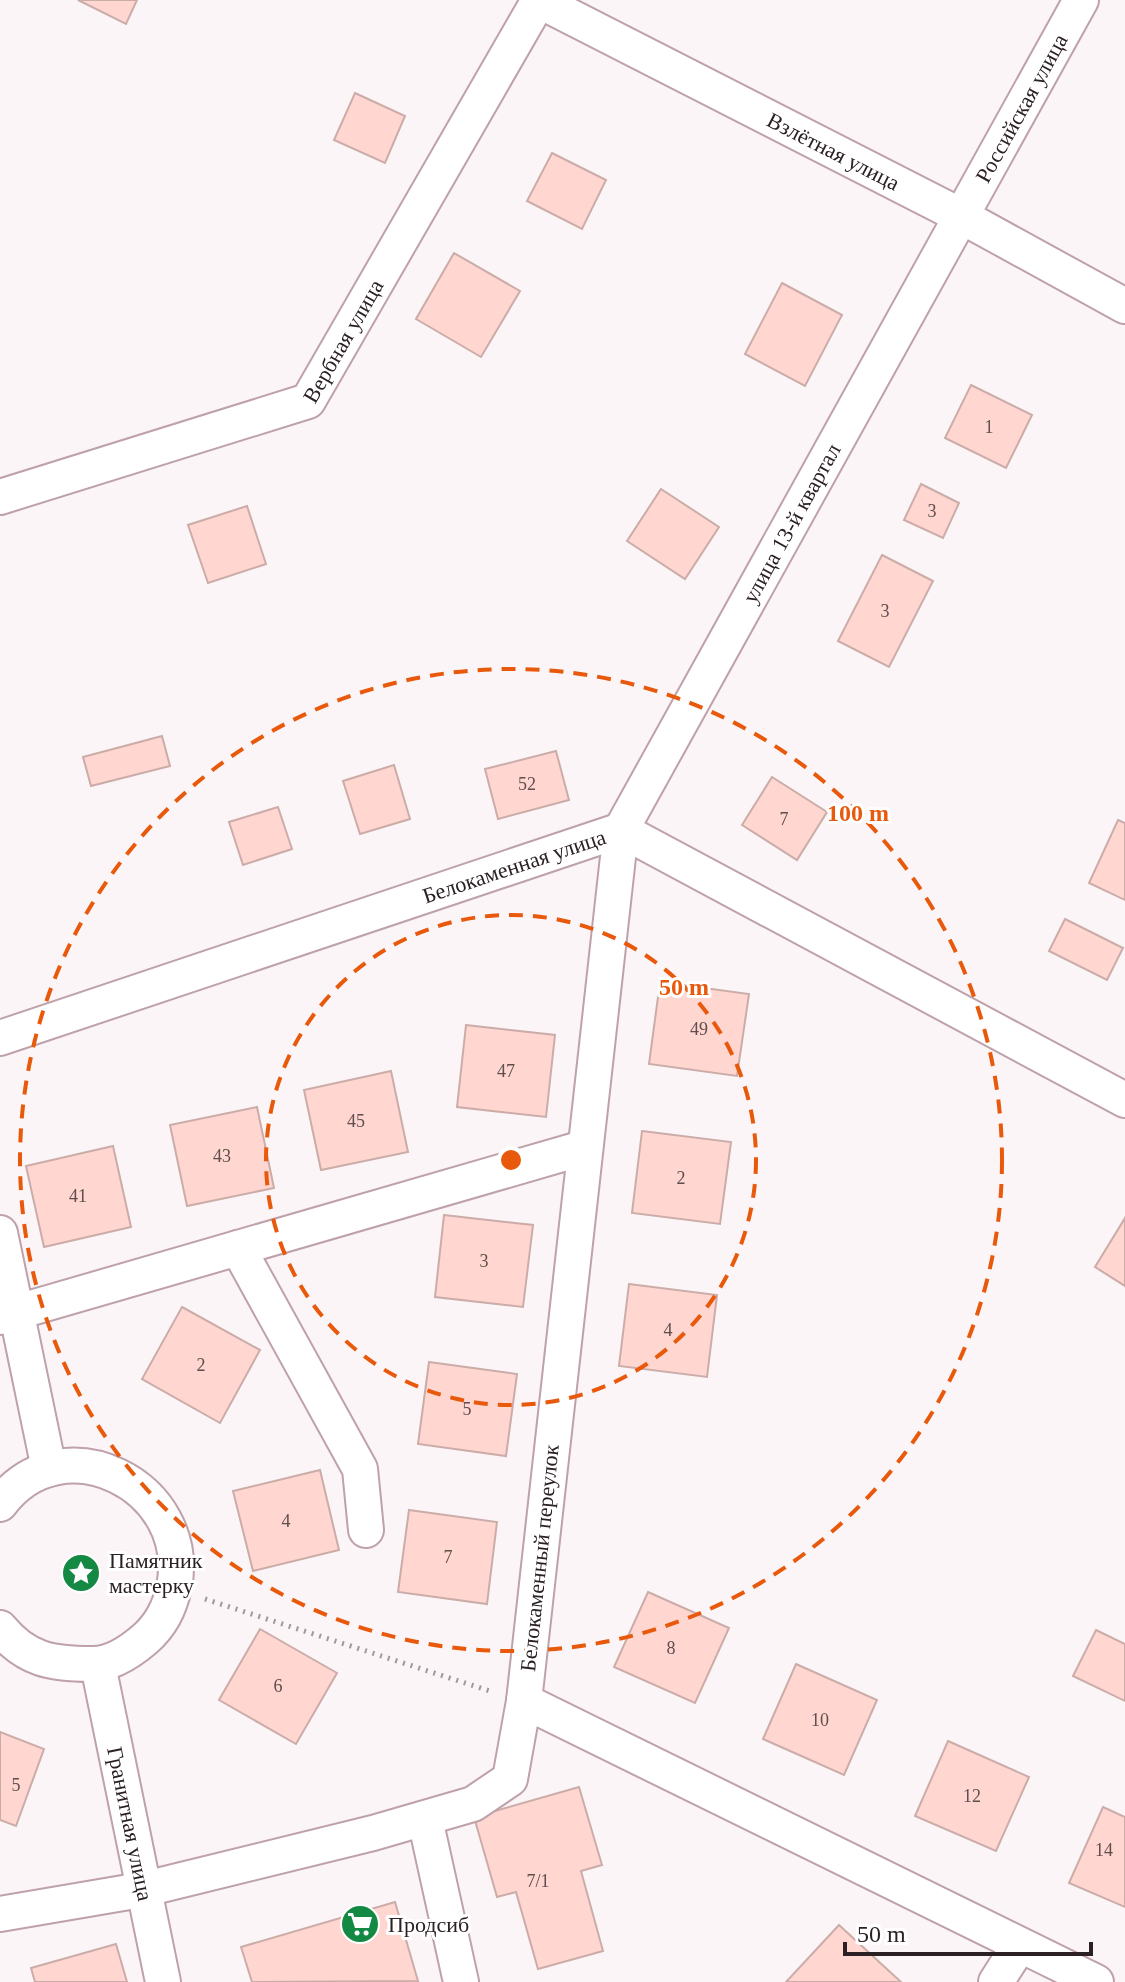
<svg xmlns="http://www.w3.org/2000/svg" width="1125" height="1982" font-family="Georgia,serif">
<rect width="100%" height="100%" fill="#fbf5f7"/>
<!-- building -->
<g fill="#ffd6d0" stroke="#cbaca8" stroke-width="2">
<polygon points="78,0 137,0 126,24"/>
<polygon points="355,93 405,116 385,163 334,140"/>
<polygon points="552,153 606,180 582,229 527,201"/>
<polygon points="454,253 520,291 481,357 416,319"/>
<polygon points="782,283 842,315 805,386 745,354"/>
<polygon points="971,385 1032,415 1006,468 945,438"/>
<polygon points="921,484 959,503 943,538 904,520"/>
<polygon points="661,489 719,527 685,579 627,541"/>
<polygon points="247,506 266,564 208,583 188,525"/>
<polygon points="882,555 933,581 889,667 838,641"/>
<polygon points="162,736 170,766 91,786 83,757"/>
<polygon points="556,751 569,800 498,819 485,769"/>
<polygon points="394,765 410,819 360,834 343,781"/>
<polygon points="772,777 827,812 797,860 742,825"/>
<polygon points="278,807 292,849 243,865 229,822"/>
<polygon points="1118,820 1125,823 1125,900 1089,883"/>
<polygon points="1065,919 1123,948 1107,980 1049,951"/>
<polygon points="660,982 749,994 737,1076 649,1064"/>
<polygon points="466,1025 555,1035 546,1117 457,1107"/>
<polygon points="391,1071 408,1152 321,1170 304,1090"/>
<polygon points="257,1107 274,1188 187,1206 170,1125"/>
<polygon points="642,1131 731,1142 720,1224 632,1213"/>
<polygon points="113,1146 131,1227 44,1247 26,1166"/>
<polygon points="444,1215 533,1225 523,1307 435,1297"/>
<polygon points="1125,1218 1125,1286 1095,1267"/>
<polygon points="629,1284 717,1295 707,1377 619,1366"/>
<polygon points="182,1307 260,1350 220,1423 142,1379"/>
<polygon points="429,1362 517,1374 506,1456 418,1444"/>
<polygon points="320,1470 339,1550 253,1571 233,1491"/>
<polygon points="409,1510 497,1522 487,1604 398,1592"/>
<polygon points="648,1592 729,1628 695,1703 614,1667"/>
<polygon points="260,1629 337,1673 296,1744 219,1700"/>
<polygon points="1096,1630 1125,1644 1125,1701 1073,1676"/>
<polygon points="796,1664 877,1700 844,1775 763,1739"/>
<polygon points="0,1732 44,1749 16,1826 0,1820"/>
<polygon points="948,1741 1029,1777 996,1851 915,1816"/>
<polygon points="579,1787 602,1865 581,1871 603,1951 538,1969 516,1892 497,1897 474,1817"/>
<polygon points="1103,1807 1125,1817 1125,1907 1069,1883"/>
<polygon points="395,1902 418,1981 252,1982 241,1947"/>
<polygon points="839,1925 901,1982 786,1982"/>
<polygon points="116,1944 127,1982 35,1982 31,1968"/>
</g>
<g fill="none" stroke-linecap="round" stroke-linejoin="round">
<defs>
<g id="minor">
<path id="s1" d="M 538,0 L 961,216 L 1125,306"/>
<polyline points="1081,0 621,830 524,1701 1096,1982"/>
<path id="s2" d="M 0,497 L 308,401 L 539,0"/>
<path id="s3" d="M 0,1038 L 621,830 L 1125,1100"/>
<polyline points="0,1233 49,1469"/>
<polyline points="238,1248 360,1469 366,1530"/>
<polyline points="0,1317 583,1148"/>
<path d="M 0,1504 C 62,1420 194,1486 174,1587 C 170,1607 161,1625 145,1639 C 131,1651 111,1665 91,1664 C 52,1664 26,1660 0,1628"/>
<path id="s4" d="M 98,1665 L 163,1982"/>
<polyline points="425,1819 461,1982"/>
<polyline points="0,1914 141,1890 373,1833 473,1804 510,1779 524,1701"/>
<polyline points="996,1982 1019,1946"/>
</g>
</defs>
<!-- minor casing -->
<use href="#minor" stroke="#bea1ab" stroke-width="38"/>
<!-- path -->
<polyline stroke="#a0989a" stroke-width="5" stroke-dasharray="2 6" stroke-linecap="butt" points="205,1599 493,1692"/>
<!-- minor -->
<use href="#minor" stroke="#fff" stroke-width="34"/>
</g>
<!-- distance rings -->
<g fill="none" stroke="#e8590c" stroke-width="4" stroke-dasharray="14 10">
<circle cx="511" cy="1160" r="245"/>
<circle cx="511" cy="1160" r="491"/>
</g>
<!-- icons -->
<defs>
<symbol id="sight-disc" viewBox="-11 -11 22 22"><circle r="9.5" fill="#148943" stroke="#fff"/><path d="M0-6L1.8-2.2L6-1.7L2.9 1.2L3.7 5.4L0 3.3L-3.7 5.4L-2.9 1.2L-6-1.7L-1.8-2.2Z" fill="#fff"/></symbol>
<symbol id="supermarket-disc" viewBox="-11 -11 22 22"><circle r="9.5" fill="#148943" stroke="#fff"/><path d="M-6-5.5h2.5l.6 2H6L4.5 2H-2.5L-4.4-4H-6ZM-1.5 3.2a1.3 1.3 0 1 0 .1 0ZM3 3.2a1.3 1.3 0 1 0 .1 0Z" fill="#fff"/></symbol>
</defs>
<g fill-rule="evenodd">
<use href="#sight-disc" x="59" y="1551" width="44" height="44"/>
<use href="#supermarket-disc" x="338" y="1902" width="44" height="44"/>
</g>
<g text-anchor="middle" stroke-width="6" stroke-linejoin="round" paint-order="stroke">
<!-- number labels -->
<g font-size="18" fill="#604e4e">
<text x="989" y="433">1</text>
<text x="932" y="517">3</text>
<text x="885" y="617">3</text>
<text x="527" y="790">52</text>
<text x="784" y="825">7</text>
<text x="699" y="1035">49</text>
<text x="506" y="1077">47</text>
<text x="356" y="1127">45</text>
<text x="222" y="1162">43</text>
<text x="681" y="1184">2</text>
<text x="78" y="1202">41</text>
<text x="484" y="1267">3</text>
<text x="668" y="1336">4</text>
<text x="201" y="1371">2</text>
<text x="467" y="1415">5</text>
<text x="286" y="1527">4</text>
<text x="448" y="1563">7</text>
<text x="671" y="1654">8</text>
<text x="278" y="1692">6</text>
<text x="820" y="1726">10</text>
<text x="16" y="1791">5</text>
<text x="972" y="1802">12</text>
<text x="1104" y="1856">14</text>
<text x="538" y="1887">7/1</text>
</g>
<!-- street labels -->
<g font-size="22" fill="#2b2023" stroke="#fff">
<text transform="translate(1021 108) rotate(-61)" y="8">Российская улица</text>
<text dy="8" stroke="none"><textPath href="#s1" startOffset="332">Взлётная улица</textPath></text>
<text dy="8" stroke="none"><textPath href="#s2" startOffset="392">Вербная улица</textPath></text>
<text transform="translate(791 523) rotate(-61)" y="8">улица 13-й квартал</text>
<text dy="8" stroke="none"><textPath href="#s3" startOffset="542">Белокаменная улица</textPath></text>
<text transform="translate(539 1558) rotate(-84)" y="8">Белокаменный переулок</text>
<text dy="8" stroke="none"><textPath href="#s4" startOffset="162">Гранитная улица</textPath></text>
</g>
<!-- poi labels -->
<g font-size="22" fill="#2b2023" stroke="#fff" text-anchor="start">
<text x="109" y="1568">Памятник<tspan x="109" dy="25">мастерку</tspan></text>
<text x="388" y="1932">Продсиб</text>
</g>
</g>
<circle cx="511" cy="1160" r="12" fill="#e8590c" stroke="#fff" stroke-width="4"/>
<g font-size="24" text-anchor="middle" font-weight="bold" fill="#e8590c" stroke="#fff" stroke-width="6" stroke-linejoin="round" paint-order="stroke">
<text x="858" y="821">100 m</text>
<text x="684" y="995">50 m</text>
</g>
<!-- scale -->
<path d="M845 1942v12h246v-12" fill="none" stroke="#2b2023" stroke-width="4"/>
<text x="857" y="1942" font-size="24" fill="#2b2023" stroke="#ffffff" stroke-width="6" paint-order="stroke">50 m</text>
</svg>
